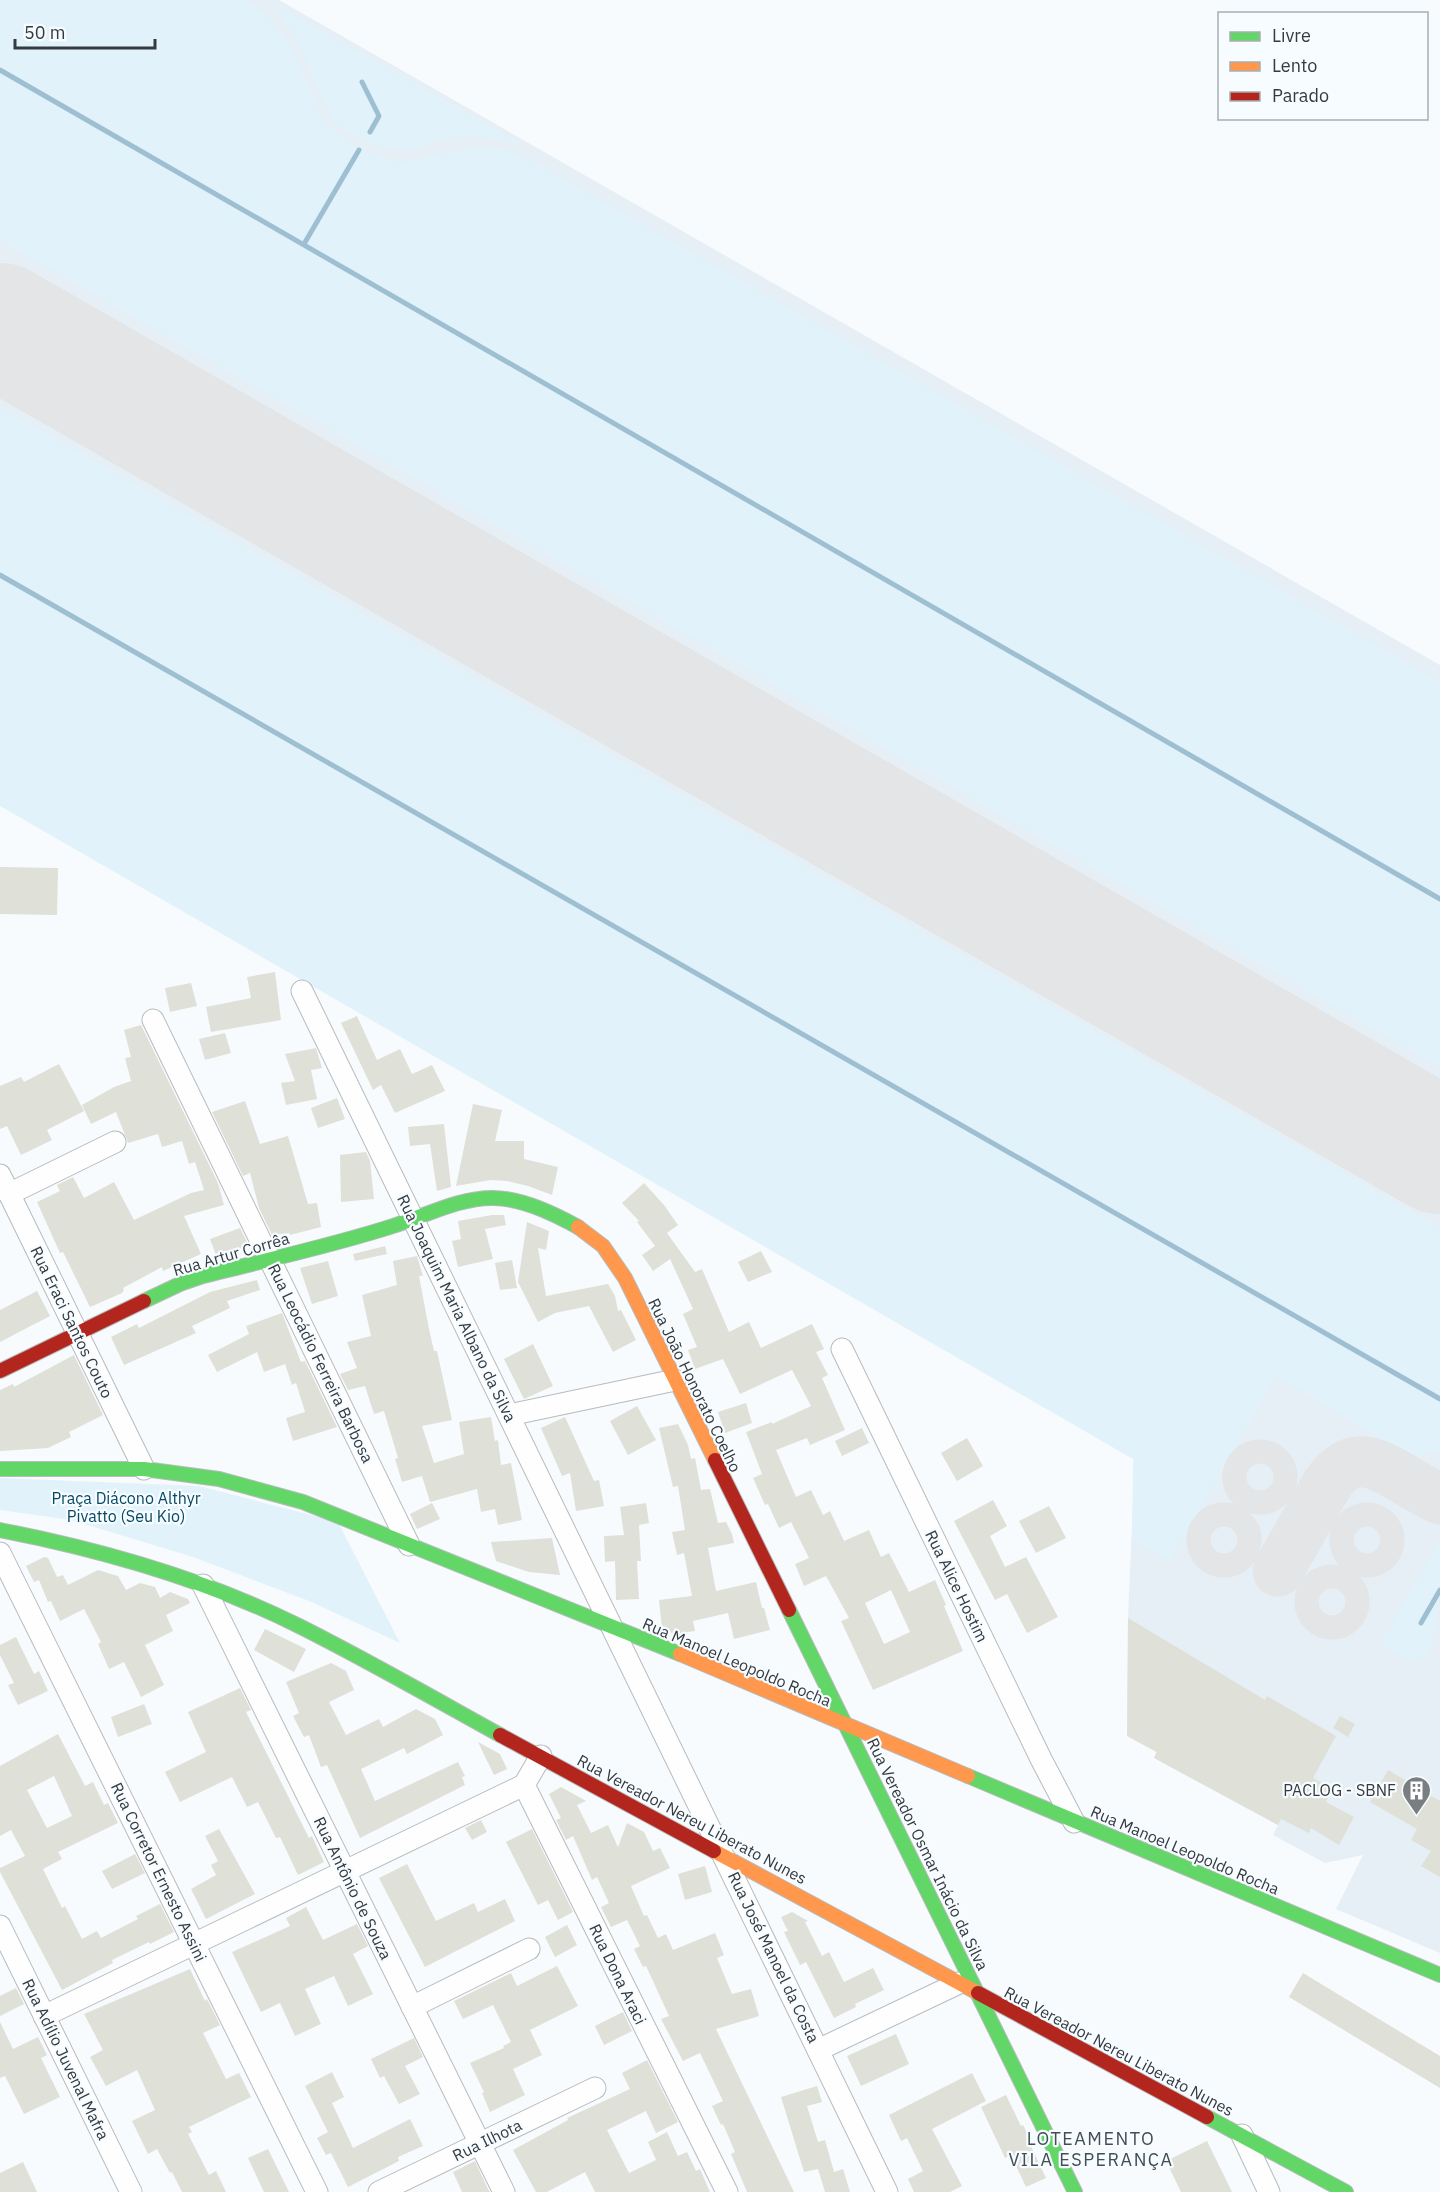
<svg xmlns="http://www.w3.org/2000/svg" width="1440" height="2192" font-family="'IBM Plex Sans',sans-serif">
<rect width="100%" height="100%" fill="#f8fbfd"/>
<!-- built -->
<polygon fill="#e5eff5" points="0,0 279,0 1440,665 1440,1953 1336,1909 1363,1855 1325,1863 1273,1835 1278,1825 1154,1758 1156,1752 1127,1736 1128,1618 1135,1458 0,803"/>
<!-- green -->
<g fill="#e1f2fb">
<polygon points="0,0 247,0 267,16 290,43 324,121 356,148 400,163 459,150 485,147 504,149 541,166 1440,682 1440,1067 0,240"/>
<path d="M 274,4 L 521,144 C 492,138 470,134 439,140 C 432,142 425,147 418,149 C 393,154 349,139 334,119 C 319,100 313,74 303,52 C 295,35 284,20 274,4 Z"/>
<polygon points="0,407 1440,1228 1440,1451 1418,1456 1406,1453 1276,1376 1170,1561 1132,1540 1133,1459 0,806"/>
<polygon points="0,1478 199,1486 338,1522 400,1643 309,1601 193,1557 71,1520 0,1510"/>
<path d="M 1440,1544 C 1440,1574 1440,1627 1428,1652 C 1424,1657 1418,1659 1413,1663 L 1380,1644 L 1434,1550 Z"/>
</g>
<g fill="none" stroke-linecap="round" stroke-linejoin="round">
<!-- stream -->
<g stroke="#9dbfd1" stroke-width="5">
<polyline points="0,70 1440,899"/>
<polyline points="362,82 379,116 370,132"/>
<polyline points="304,244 359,150"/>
<polyline points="0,575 1440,1399"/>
<polyline points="1421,1623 1440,1590"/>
</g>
<!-- taxiway -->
<g stroke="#e3e5e6" stroke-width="51">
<circle cx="1260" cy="1477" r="12"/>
<circle cx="1224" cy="1540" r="12"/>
<circle cx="1367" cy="1540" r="12"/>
<path d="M 1278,1571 L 1326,1486 C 1348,1453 1368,1458 1399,1476 C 1412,1484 1426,1492 1440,1499"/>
<circle cx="1332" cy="1602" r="12"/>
</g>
<!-- runway -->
<polyline stroke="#e3e5e6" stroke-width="126" points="0,326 1440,1151"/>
</g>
<!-- building -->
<g fill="#dfe0d8" fill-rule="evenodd">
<polygon points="0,867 58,868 57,915 0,914"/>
<polygon points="275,972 281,1020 211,1032 206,1007 251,998 247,977"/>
<polygon points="191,983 197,1006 170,1012 165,988"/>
<polygon points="357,1016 377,1060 400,1049 412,1074 432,1065 445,1091 395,1113 381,1085 373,1090 341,1023"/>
<polygon points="141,1025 218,1183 224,1205 184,1216 201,1254 163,1271 162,1267 123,1288 124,1290 122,1293 90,1307 63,1252 60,1253 37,1202 60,1191 57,1185 73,1177 84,1198 114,1182 134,1220 191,1193 204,1190 195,1162 189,1164 182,1141 162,1147 158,1134 128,1143 116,1112 91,1124 82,1105 114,1087 131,1081 125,1058 131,1057 124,1030"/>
<polygon points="225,1033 231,1053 205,1060 199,1039"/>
<polygon points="316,1048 322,1068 311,1070 317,1099 286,1105 281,1083 295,1081 285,1054"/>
<polygon points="59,1064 84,1111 47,1130 52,1140 21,1155 7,1126 0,1129 0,1086 21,1077 24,1082"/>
<polygon points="337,1098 345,1119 318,1128 311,1108"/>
<polygon points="245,1101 260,1144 288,1136 308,1204 317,1203 321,1227 290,1235 289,1233 272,1235 259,1208 250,1173 243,1176 212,1112"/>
<polygon points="473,1104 502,1110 495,1141 524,1141 524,1159 558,1167 552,1195 528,1186 507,1181 490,1180 456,1186"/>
<polygon points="444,1124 451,1187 437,1191 430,1144 410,1146 408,1127"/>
<polygon points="366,1152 370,1161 374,1199 341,1202 340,1155"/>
<path d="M 644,1183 L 664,1205 L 678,1225 L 667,1233 L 695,1272 L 702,1269 L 729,1332 L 749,1322 L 761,1348 L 812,1324 L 824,1349 L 816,1352 L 828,1375 L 822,1378 L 845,1430 L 810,1445 L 807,1438 L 776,1450 L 796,1497 L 811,1490 L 823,1515 L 830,1511 L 844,1541 L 869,1530 L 881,1557 L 889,1553 L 909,1592 L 935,1580 L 946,1605 L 944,1606 L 963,1651 L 873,1690 L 841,1621 L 849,1618 L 826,1576 L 804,1586 L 795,1564 L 809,1558 L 791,1522 L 779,1528 L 768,1504 L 765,1505 L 753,1478 L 762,1474 L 746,1432 L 772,1422 L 772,1424 L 811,1406 L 792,1370 L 740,1394 L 723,1359 L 695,1369 L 688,1350 L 697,1347 L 683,1314 L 693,1309 L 670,1259 L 653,1271 L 642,1255 L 655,1246 L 637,1222 L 639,1221 L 622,1203 ZM 891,1590 L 910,1632 L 884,1644 L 865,1603 Z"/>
<polygon points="492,1215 504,1215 506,1225 485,1229 493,1259 458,1267 452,1241 461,1239 458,1221"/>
<polygon points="527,1222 549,1231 546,1250 538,1248 546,1296 608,1284 615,1296 618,1311 621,1310 636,1340 613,1352 589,1306 555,1313 538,1322 518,1282"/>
<polygon points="240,1228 249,1246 216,1255 210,1239"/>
<polygon points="385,1246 387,1254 355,1261 353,1254"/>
<polygon points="761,1251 772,1272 748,1282 738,1262"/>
<polygon points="417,1256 423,1276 419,1276 429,1329 434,1351 437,1351 452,1420 422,1426 434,1463 464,1454 459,1422 491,1417 495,1441 498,1440 501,1465 511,1463 522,1520 498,1525 495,1509 481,1512 477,1489 430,1502 422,1476 402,1482 395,1459 398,1458 384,1411 374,1414 365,1386 348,1390 340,1374 357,1368 347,1342 371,1336 362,1295 397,1285 393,1261"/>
<polygon points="512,1260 517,1288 500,1290 495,1263"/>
<polygon points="328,1261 338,1296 312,1304 300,1268"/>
<polygon points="257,1280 260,1290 227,1301 230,1308 192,1326 196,1333 124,1365 111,1337 137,1324 139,1328 210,1292"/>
<polygon points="37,1291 50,1316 0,1342 0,1310"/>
<polygon points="282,1313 301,1362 305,1361 337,1427 293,1441 286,1418 305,1412 296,1383 292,1385 285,1364 264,1372 257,1352 217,1372 208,1355 249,1334 246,1326"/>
<polygon points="533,1344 553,1386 524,1399 504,1359"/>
<polygon points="74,1355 103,1415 69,1432 71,1437 48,1448 0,1451 0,1390 13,1384 14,1387"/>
<polygon points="746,1403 752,1423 725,1433 718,1412"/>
<polygon points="637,1406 656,1440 628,1455 610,1421"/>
<polygon points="565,1417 594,1481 599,1480 604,1506 576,1511 570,1473 562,1476 541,1428"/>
<polygon points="678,1424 688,1445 691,1459 695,1458 701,1490 710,1489 718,1523 726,1522 732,1534 734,1543 708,1548 716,1591 756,1582 762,1608 764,1608 770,1630 734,1639 728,1613 693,1621 695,1631 674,1634 662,1629 659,1600 692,1596 684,1553 677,1555 672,1532 685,1530 678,1486 673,1487 659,1428"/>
<polygon points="862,1428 869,1443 842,1456 835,1441"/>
<polygon points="967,1438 983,1466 957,1481 941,1453"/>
<polygon points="993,1500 1007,1526 990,1536 1005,1567 1026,1557 1058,1617 1027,1633 1007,1594 995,1600 954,1521"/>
<polygon points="432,1503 440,1519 417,1529 410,1514"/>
<polygon points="646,1503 649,1523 639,1525 641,1561 637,1561 639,1599 616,1600 615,1561 605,1562 604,1536 624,1535 620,1507"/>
<polygon points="1049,1506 1066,1538 1036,1553 1019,1521"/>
<polygon points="552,1538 560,1575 529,1572 496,1561 491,1542"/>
<polygon points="44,1557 48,1558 57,1577 63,1575 68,1585 98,1570 118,1576 126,1590 140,1583 155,1587 160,1598 170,1592 188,1599 190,1603 166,1615 173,1631 145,1645 164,1685 141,1697 124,1662 109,1669 98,1644 101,1642 84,1609 60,1621 51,1601 48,1602 39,1580 34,1582 26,1566"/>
<polygon points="1128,1618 1265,1700 1267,1696 1336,1736 1313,1778 1333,1789 1326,1802 1354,1817 1339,1845 1311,1828 1309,1833 1281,1819 1278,1825 1154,1758 1157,1752 1127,1736"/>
<polygon points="265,1629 306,1649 294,1672 254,1650"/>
<polygon points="16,1637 34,1674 39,1671 48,1691 18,1705 8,1685 14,1683 0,1655 0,1645"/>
<polygon points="331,1663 346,1671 354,1690 329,1702 346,1735 379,1719 383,1727 416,1709 435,1719 443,1735 407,1754 404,1748 361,1769 375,1801 458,1762 465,1776 462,1777 465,1785 360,1838 327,1765 321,1767 309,1735 304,1737 293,1716 299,1713 286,1682"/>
<polygon points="240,1688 251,1710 246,1712 309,1838 312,1836 324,1862 298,1875 280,1837 276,1838 258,1802 247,1807 232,1777 180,1802 165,1772 206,1752 188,1712"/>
<polygon points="144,1704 152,1724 118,1737 111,1717"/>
<polygon points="1340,1716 1355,1724 1348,1737 1333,1728"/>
<path d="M 58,1734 L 85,1786 L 93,1782 L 104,1805 L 108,1803 L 118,1823 L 58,1852 L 62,1859 L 43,1869 L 62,1908 L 65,1906 L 82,1939 L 97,1931 L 101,1938 L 138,1919 L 136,1916 L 160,1904 L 174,1932 L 150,1944 L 149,1942 L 112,1960 L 113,1963 L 62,1990 L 0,1872 L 0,1868 L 25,1856 L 11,1830 L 0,1836 L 0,1766 ZM 54,1776 L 72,1816 L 47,1828 L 27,1790 Z"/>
<polygon points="478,1742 500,1754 507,1769 494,1775"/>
<polygon points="1388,1770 1440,1801 1440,1877 1421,1866 1431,1851 1411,1840 1417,1829 1370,1802"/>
<polygon points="561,1787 586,1801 577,1805 591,1833 608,1825 618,1847 627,1823 644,1832 653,1851 660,1848 670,1868 631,1886 644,1916 647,1915 658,1938 666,1934 673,1950 715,1933 724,1955 717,1958 732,1994 751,1989 759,2016 716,2029 794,2192 747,2192 731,2154 735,2152 723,2124 721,2125 712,2106 723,2101 700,2053 683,2061 661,2019 669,2016 646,1966 643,1967 634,1949 640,1946 627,1920 611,1927 601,1907 609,1903 597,1877 592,1880 573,1836 566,1840 556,1820 561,1818 549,1794"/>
<polygon points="481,1820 487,1832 472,1840 465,1828"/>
<polygon points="219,1829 255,1894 206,1919 191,1889 216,1875 211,1865 218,1861 205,1836"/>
<polygon points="532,1829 573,1912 558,1920 548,1900 538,1905 506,1842"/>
<polygon points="135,1854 145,1873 112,1889 102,1871"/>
<polygon points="407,1864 436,1921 474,1903 478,1912 505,1899 515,1921 425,1967 379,1878"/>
<polygon points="705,1866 712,1892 685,1900 678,1874"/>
<polygon points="306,1907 323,1940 357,1924 368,1946 353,1954 373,1994 348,2006 334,1976 305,1989 321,2024 295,2036 280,2003 261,2012 232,1952 290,1926 286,1918"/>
<polygon points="792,1912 808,1921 805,1922 822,1956 829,1952 844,1982 873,1968 884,1990 855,2004 856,2007 834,2018 806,1962 800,1965 784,1932 788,1931 781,1917"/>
<polygon points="567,1925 577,1945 555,1957 545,1937"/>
<polygon points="557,1966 578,2006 530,2030 542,2055 513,2069 525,2095 490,2112 482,2093 484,2092 470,2063 504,2048 503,2046 511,2042 493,2005 463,2019 454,2001 511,1973 517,1986"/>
<polygon points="190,1969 205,2001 207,1999 220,2025 203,2033 226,2079 239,2073 251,2097 189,2127 192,2132 188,2134 209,2175 216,2171 226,2192 182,2192 172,2172 170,2173 157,2149 148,2154 132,2121 155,2110 137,2070 106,2086 90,2057 103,2050 84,2014"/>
<polygon points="1303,1973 1440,2056 1440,2088 1289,1997"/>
<polygon points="16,1988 24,2004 0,2016 0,1996"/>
<polygon points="623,2012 632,2031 604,2045 595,2026"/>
<polygon points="0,2022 13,2049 38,2037 47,2055 41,2058 60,2097 24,2114 5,2076 0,2078"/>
<polygon points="896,2034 909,2064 861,2086 847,2056"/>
<polygon points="414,2038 423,2057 405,2066 420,2094 399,2104 384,2076 380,2078 371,2059"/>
<polygon points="647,2060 678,2122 656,2133 646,2111 607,2130 629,2173 656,2160 648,2142 667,2132 678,2156 687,2152 696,2171 700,2169 710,2192 595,2192 585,2172 547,2192 536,2192 513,2150 568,2120 567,2118 630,2089 622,2073"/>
<polygon points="332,2072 344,2097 332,2103 353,2148 410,2119 423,2146 398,2157 399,2161 348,2187 331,2153 326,2155 317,2138 328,2132 305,2086"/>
<polygon points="972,2073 986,2101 932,2129 962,2186 950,2192 914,2192 908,2179 923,2171 907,2138 901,2141 889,2115"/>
<polygon points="817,2086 822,2102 807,2106 818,2142 825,2140 834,2172 843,2169 850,2192 825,2192 818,2169 804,2172 781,2097"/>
<polygon points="1006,2095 1021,2126 1023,2125 1033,2145 1031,2146 1046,2178 1026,2187 1011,2155 1005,2158 981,2107"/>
<polygon points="1207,2141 1232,2192 1181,2192 1166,2161"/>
<polygon points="268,2149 289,2192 264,2192 248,2158"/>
<polygon points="475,2161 488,2189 490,2192 462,2192 453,2172"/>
<polygon points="23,2162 37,2192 0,2192 0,2173"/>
</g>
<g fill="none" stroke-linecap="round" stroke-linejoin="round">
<defs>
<g id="street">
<polyline points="302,991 887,2192"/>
<polyline points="153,1020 409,1545"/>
<polyline points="0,1175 144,1469"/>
<polyline points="9,1194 115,1142"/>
<polyline points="842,1349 1041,1759 1074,1822"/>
<polyline points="509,1415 675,1380"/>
<polyline points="0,1553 317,2192"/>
<polyline points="203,1585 504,2192"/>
<polyline points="541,1756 524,1785 727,2192"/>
<polyline points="0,1926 131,2192"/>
<polyline points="412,2007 529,1949"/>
<polyline points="44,2016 524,1785"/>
<polyline points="818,2050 959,1983"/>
<polyline points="1242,2135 1269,2192"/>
<polyline points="379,2192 595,2088"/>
</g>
<g id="fast">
<path d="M 144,1301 L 180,1284 L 203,1276 C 266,1260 331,1246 393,1226 C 426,1216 457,1198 493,1198 C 522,1198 553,1213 578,1227"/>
<polyline points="0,1469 144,1469 219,1479 303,1502 680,1654"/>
<path d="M 0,1530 C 103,1550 205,1579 299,1626 C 367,1660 433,1698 500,1735"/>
<polyline points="789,1610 1075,2192"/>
<polyline points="968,1776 1440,1975"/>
<polyline points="1207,2117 1346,2192"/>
</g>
<g id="slow">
<polyline points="578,1227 603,1246 625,1278 715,1460"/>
<polyline points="680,1654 968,1776"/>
<polyline points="714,1851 978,1993"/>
</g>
<g id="jam">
<polyline points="0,1371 144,1301"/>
<polyline points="715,1460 789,1610"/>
<polyline points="500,1735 714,1851"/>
<polyline points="978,1993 1207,2117"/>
</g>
</defs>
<!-- street casing -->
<use href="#street" stroke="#b7bbbd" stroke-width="23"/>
<!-- fast casing -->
<use href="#fast" stroke="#b7bbbd" stroke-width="16"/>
<!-- slow casing -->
<use href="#slow" stroke="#b7bbbd" stroke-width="16"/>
<!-- jam casing -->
<use href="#jam" stroke="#b7bbbd" stroke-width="16"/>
<!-- street -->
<use href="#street" stroke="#fefeff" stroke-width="21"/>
<!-- fast -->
<use href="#fast" stroke="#63d668" stroke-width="14"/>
<!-- slow -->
<use href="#slow" stroke="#ff974d" stroke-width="14"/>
<!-- jam -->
<use href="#jam" stroke="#b3261e" stroke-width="14"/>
</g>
<!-- icons -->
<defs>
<symbol id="building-pin" viewBox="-11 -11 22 30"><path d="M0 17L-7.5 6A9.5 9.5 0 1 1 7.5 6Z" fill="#797e80" stroke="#f6fcff"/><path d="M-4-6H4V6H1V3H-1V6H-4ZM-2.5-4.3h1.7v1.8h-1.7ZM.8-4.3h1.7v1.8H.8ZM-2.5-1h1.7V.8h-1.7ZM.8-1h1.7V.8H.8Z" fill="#fff"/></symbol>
</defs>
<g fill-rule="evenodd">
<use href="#building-pin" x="1400" y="1774" width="33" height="45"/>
</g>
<g text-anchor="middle" stroke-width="4.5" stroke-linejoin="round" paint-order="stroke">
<!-- street labels -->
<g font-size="16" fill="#343a3d" stroke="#f6fcff">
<text transform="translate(231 1254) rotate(-16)" y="6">Rua Artur Corrêa</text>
<text transform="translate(457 1308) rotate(64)" y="6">Rua Joaquim Maria Albano da Silva</text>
<text transform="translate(72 1322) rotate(64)" y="6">Rua Eraci Santos Couto</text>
<text transform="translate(321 1363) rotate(64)" y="6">Rua Leocádio Ferreira Barbosa</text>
<text transform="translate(695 1385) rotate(64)" y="6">Rua João Honorato Coelho</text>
<text transform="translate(957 1586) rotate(64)" y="6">Rua Alice Hostim</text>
<text transform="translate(737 1662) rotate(23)" y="6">Rua Manoel Leopoldo Rocha</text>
<text transform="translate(692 1819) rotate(28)" y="6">Rua Vereador Nereu Liberato Nunes</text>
<text transform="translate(1185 1850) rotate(23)" y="6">Rua Manoel Leopoldo Rocha</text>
<text transform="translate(928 1854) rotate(64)" y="6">Rua Vereador Osmar Inácio da Silva</text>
<text transform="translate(159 1872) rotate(64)" y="6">Rua Corretor Ernesto Assini</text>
<text transform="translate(353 1888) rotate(64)" y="6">Rua Antônio de Souza</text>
<text transform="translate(774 1957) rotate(64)" y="6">Rua José Manoel da Costa</text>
<text transform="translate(618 1974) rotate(64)" y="6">Rua Dona Araci</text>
<text transform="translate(1119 2051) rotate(28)" y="6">Rua Vereador Nereu Liberato Nunes</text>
<text transform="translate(66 2059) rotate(64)" y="6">Rua Adílio Juvenal Mafra</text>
<text transform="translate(487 2140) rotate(-26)" y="6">Rua Ilhota</text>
</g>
<!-- park labels -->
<g font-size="16" fill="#064862" stroke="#f6fcff">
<text x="126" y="1504">Praça Diácono Althyr<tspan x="126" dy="18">Pivatto (Seu Kio)</tspan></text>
</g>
<!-- poi labels -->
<g font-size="16" fill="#343a3d" stroke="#f6fcff" text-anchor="end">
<text x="1396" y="1796">PACLOG - SBNF</text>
</g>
<!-- neighbourhood labels -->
<g font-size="18" letter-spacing="1.5" fill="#424e54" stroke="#f6fcff">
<text x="1091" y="2145">LOTEAMENTO<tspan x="1091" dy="21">VILA ESPERANÇA</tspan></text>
</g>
</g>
<!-- legend -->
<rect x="1218" y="12" width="210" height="108" fill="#f6fcff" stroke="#a8aeb1" stroke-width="1.5"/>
<rect x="1230" y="32" width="30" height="9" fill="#63d668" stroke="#a8aeb1" stroke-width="1.5"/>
<text x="1272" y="42" font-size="18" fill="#343a3d">Livre</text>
<rect x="1230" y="62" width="30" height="9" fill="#ff974d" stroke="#a8aeb1" stroke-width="1.5"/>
<text x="1272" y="72" font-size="18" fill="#343a3d">Lento</text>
<rect x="1230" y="92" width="30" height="9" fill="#b3261e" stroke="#a8aeb1" stroke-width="1.5"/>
<text x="1272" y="102" font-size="18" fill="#343a3d">Parado</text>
<!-- scale -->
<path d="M15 39v9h140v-9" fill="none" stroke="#343a3d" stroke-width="3"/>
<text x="24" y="39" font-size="18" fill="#343a3d" stroke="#f6fcff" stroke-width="4.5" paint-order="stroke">50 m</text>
</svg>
